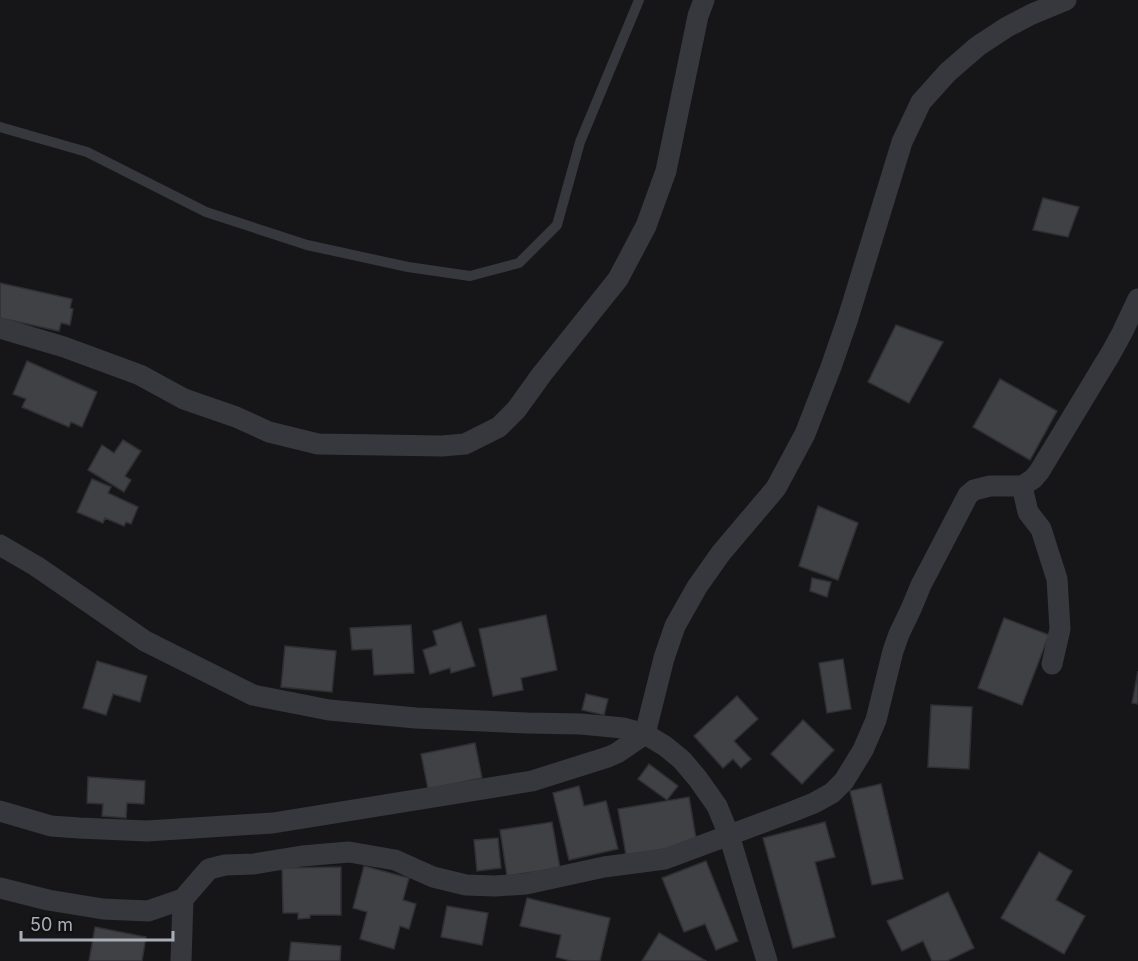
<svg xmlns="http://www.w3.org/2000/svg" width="1138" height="961" font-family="Inter,sans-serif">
<rect width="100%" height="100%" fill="#161618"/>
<!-- building -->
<g fill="#404145" stroke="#303034" stroke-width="1.5">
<polygon points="1043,198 1079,207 1068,237 1033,230"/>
<polygon points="0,283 72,299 70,308 73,309 70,325 61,323 59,331 0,318"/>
<polygon points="896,325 943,342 909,403 868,382"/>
<polygon points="27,361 97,392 82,427 71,422 69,427 22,407 26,399 13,394"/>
<polygon points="1000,379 1057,411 1030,460 973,427"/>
<polygon points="123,440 141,451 125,476 131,480 124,492 88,470 102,445 114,453"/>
<polygon points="92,479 111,487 108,493 138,507 131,524 126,522 124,526 105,518 103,523 77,512"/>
<polygon points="818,506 858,523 838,580 799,566"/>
<polygon points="812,578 831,582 827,597 810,591"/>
<polygon points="546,615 557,670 521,678 523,690 493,696 479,629"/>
<polygon points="1004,618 1049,635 1022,705 978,688"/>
<polygon points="461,622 475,666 451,673 450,668 430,674 423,650 437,645 433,631"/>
<polygon points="411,625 414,673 374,675 372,649 352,650 350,628"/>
<polygon points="285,646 336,651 332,692 281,687"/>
<polygon points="843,659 851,709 827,713 819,663"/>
<polygon points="97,661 147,676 140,702 113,694 106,715 83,708"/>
<polygon points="1138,671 1138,704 1132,703"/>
<polygon points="586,694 608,699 604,715 582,710"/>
<polygon points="737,696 758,719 734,741 751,759 741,768 733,759 723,768 694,736"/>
<polygon points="931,705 972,707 969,769 928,767"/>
<polygon points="803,720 834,750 802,784 771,754"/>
<polygon points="475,743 482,778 428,789 421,754"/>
<polygon points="649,764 678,786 667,800 638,779"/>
<polygon points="88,777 145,781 144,804 127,803 126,818 102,816 103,804 87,803"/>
<polygon points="881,784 903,879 872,885 850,791"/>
<polygon points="579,786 584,806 606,801 618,849 569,860 553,793"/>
<polygon points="689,797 697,844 626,855 618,809"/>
<polygon points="552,822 560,868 507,876 500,830"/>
<polygon points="825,822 835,857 815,862 835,937 793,948 763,838"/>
<polygon points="498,838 501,868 477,871 474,840"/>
<polygon points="1039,852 1072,871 1056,900 1085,916 1064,954 1001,918"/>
<polygon points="706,861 738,941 716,950 705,924 684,932 662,878"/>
<polygon points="364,866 409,878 403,900 416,904 409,929 400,926 394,949 360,939 367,912 353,908"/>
<polygon points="341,867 341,915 310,915 310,918 298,919 298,913 283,913 282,868"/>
<polygon points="948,892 974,948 947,961 932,961 923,941 902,951 887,921"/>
<polygon points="527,898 610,918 600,961 571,961 556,957 561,935 520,926"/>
<polygon points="447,906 488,913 482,945 441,937"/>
<polygon points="95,927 146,937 142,961 89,961"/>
<polygon points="659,933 706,961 642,961"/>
<polygon points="291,942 341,946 340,961 289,961"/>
</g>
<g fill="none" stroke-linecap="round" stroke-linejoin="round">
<!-- lane -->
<polyline stroke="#37383d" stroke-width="10" points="0,127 87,152 206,212 307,245 408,267 470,276 519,263 557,225 580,142 639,0"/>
<!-- street -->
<g stroke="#37383d" stroke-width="21">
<polyline points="0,328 64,347 140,375 184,399 236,417 269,432 318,444 442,446 465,444 499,427 516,410 542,374 618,279 646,226 666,171 698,16 704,0"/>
<polyline points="1022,486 1028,512 1041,529 1057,579 1060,629 1052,664"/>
<polyline points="0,545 36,566 145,641 253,695 329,710 416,718 527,723 581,724 623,728 645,734 665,746 682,760 698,779 717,806 729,835 767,961"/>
<polyline points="0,811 51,826 79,828 147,831 273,823 532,781 608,757 617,753 645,734 664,658 675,626 697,587 721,553 776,488 805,434 831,367 848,318 902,142 921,102 948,72 978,46 1007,27 1032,14 1066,0"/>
<polyline points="0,888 48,900 103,909 148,911 183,899 209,869 225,865 254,864 302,856 349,852 395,860 433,877 466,885 495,886 526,884 604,867 665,859 794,811 814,803 832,793 844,781 863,750 876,720 893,651 899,634 911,609 921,585 968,495 974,490 990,486 1022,486 1033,479 1039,472 1111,353 1122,333 1138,299"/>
<polyline points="181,961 183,899"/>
</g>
</g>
<!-- scale -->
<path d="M21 931v9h152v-9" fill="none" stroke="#a8adb8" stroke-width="3"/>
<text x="30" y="931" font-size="18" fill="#a8adb8" stroke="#111113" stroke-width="4.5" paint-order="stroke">50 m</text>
</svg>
